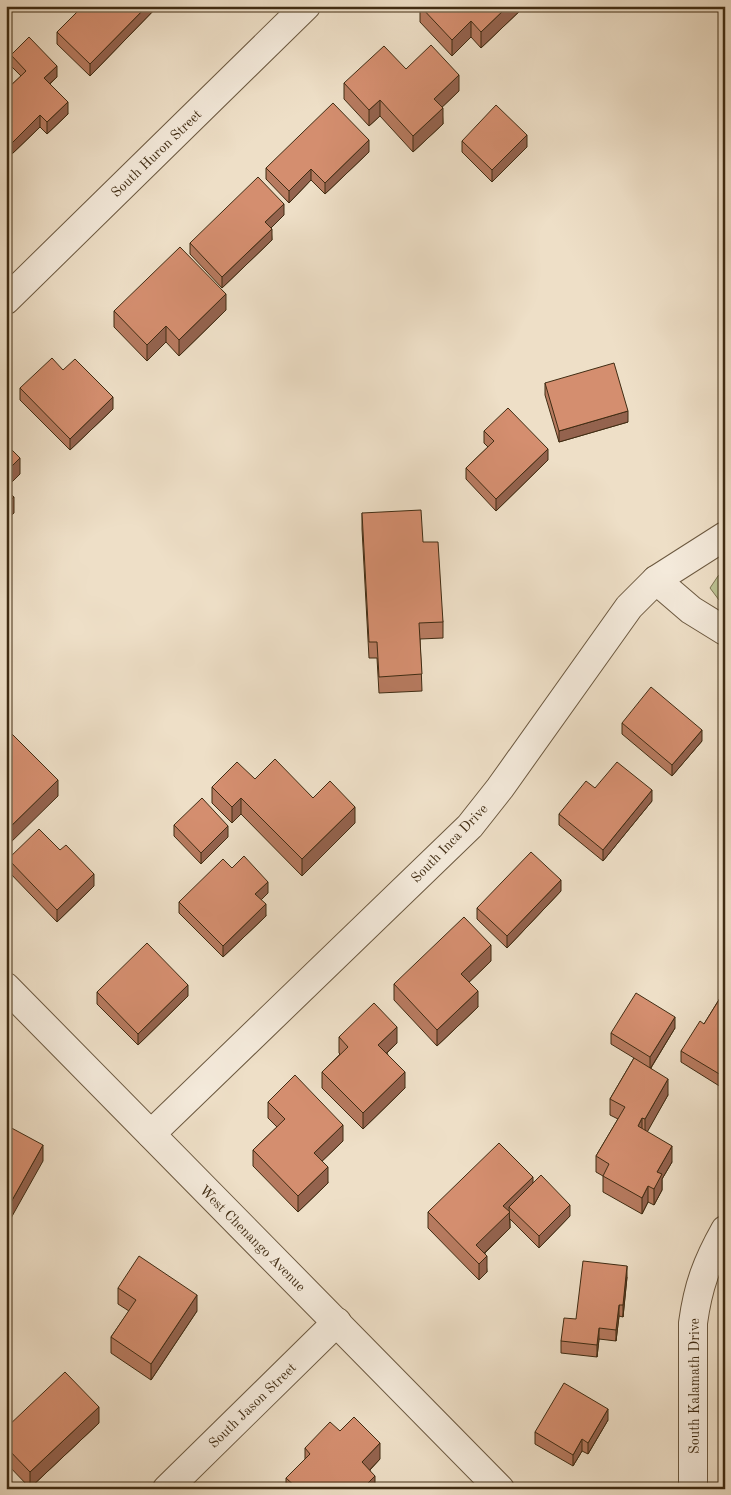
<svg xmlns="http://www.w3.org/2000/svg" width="731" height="1495" font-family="'Old Standard TT',serif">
<rect width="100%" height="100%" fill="#eedfc7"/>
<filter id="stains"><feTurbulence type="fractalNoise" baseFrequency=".004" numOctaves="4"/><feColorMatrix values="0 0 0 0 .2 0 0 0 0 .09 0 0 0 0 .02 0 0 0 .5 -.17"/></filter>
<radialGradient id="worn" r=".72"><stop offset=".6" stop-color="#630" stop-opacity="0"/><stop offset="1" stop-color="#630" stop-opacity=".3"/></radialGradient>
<!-- park -->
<polygon fill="#bbc193" stroke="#7e7653" points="725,571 725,608 710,588 718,576"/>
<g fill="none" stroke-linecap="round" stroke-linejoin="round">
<defs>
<g id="minor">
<polyline points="6,300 306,6"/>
<polyline points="656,580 691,610 725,631"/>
<polyline points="6,987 500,1489"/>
<polyline points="151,1134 470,826 500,788 629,607 656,580 725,536"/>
<polyline points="167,1489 337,1322"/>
<path d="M 693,1489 L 693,1323 C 698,1286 707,1262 725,1230"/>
</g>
</defs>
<!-- minor casing -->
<use href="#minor" stroke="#6c5940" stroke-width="30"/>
<!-- minor -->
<use href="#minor" stroke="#f4eadb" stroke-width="28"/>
</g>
<!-- wall -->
<g fill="#b67a5f" stroke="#402c13">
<polygon points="83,6 158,6 90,76 57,44 57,32"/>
<polygon points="420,6 525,6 481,48 471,37 452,56 420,22"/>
<polygon points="11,55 57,77 50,84 68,114 47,134 40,127 12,154 6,148 6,90 21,76 11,66"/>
<polygon points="406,69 459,91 442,107 443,124 413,152 380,116 369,126 344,99 344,83"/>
<polygon points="462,141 527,147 492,182 462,152"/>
<polygon points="369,152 325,194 311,180 289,203 266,179 266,168"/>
<polygon points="284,215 271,228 272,240 222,288 190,254 190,243"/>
<polygon points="226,310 179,356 166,342 147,361 114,327 114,311"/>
<polygon points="63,370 113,409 70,450 20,400 20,388"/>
<polygon points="545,383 628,422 559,442 545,395"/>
<polygon points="484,431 548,460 496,511 466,479 466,468 488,447 484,443"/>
<polygon points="362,513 423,542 443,622 443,638 420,639 422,691 379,693 377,658 369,658 362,529"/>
<polygon points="622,723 702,741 672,776 622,734"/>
<polygon points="255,779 313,798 355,823 302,876 241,814 232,823 212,803 212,787"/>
<polygon points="595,788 652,801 603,861 559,825 559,814"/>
<polygon points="174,825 228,837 201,864 174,836"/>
<polygon points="725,852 725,873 721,871 721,859"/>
<polygon points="8,859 94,886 57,922 8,871"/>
<polygon points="232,868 268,893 261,900 266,916 223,957 179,913 179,902"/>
<polygon points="561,891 507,948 477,919 477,908"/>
<polygon points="491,961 469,982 478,1007 437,1046 394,1000 394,984"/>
<polygon points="725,990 721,1087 681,1062 681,1051 704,1024"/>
<polygon points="97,992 188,996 138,1045 97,1004"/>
<polygon points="675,1028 651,1068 668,1095 647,1131 672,1162 662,1179 662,1190 654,1205 648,1202 642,1214 603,1192 603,1176 596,1172 596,1156 618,1119 610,1115 610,1099 634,1058 611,1044 611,1033"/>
<polygon points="339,1037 397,1043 387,1053 405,1088 363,1129 322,1088 322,1072 340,1054 339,1053"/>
<polygon points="268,1102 343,1141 322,1161 328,1183 298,1212 253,1166 253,1150 277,1127 268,1118"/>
<polygon points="533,1183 570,1216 539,1248 510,1219 510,1228 485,1253 487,1272 479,1280 428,1228 428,1212"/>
<polygon points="627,1277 623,1317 619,1316 616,1341 599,1339 597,1357 561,1353 561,1341 576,1319"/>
<polygon points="118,1288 197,1311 151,1380 111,1353 111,1337 129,1311 118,1304"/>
<polygon points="608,1420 588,1454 582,1451 573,1466 535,1444 535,1432"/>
<polygon points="99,1423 30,1488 6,1463 6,1428"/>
<polygon points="340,1431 380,1459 370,1470 375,1489 286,1489 286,1478 305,1459 305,1448"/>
</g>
<!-- shaded-wall -->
<g fill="#94634e" stroke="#402c13">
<polygon points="147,6 158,6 90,76 90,64"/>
<polygon points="508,6 525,6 481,48 481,32"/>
<polygon points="471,21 471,37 452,56 452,40"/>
<polygon points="57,66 57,77 44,89 44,78"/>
<polygon points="459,75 459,91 434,115 434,99"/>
<polygon points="380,100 380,116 369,126 369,110"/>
<polygon points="68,102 68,114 47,134 47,122"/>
<polygon points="443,108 443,124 413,152 413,136"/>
<polygon points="40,115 40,127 12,154 12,143"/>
<polygon points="527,135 527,147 492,182 492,170"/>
<polygon points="369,140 369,152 325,194 325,183"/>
<polygon points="311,169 311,180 289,203 289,191"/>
<polygon points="284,204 284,215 265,234 265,222"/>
<polygon points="272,229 272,240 222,288 222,277"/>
<polygon points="226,294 226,310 179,356 179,340"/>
<polygon points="166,326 166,342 147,361 147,345"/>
<polygon points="113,397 113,409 70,450 70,439"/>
<polygon points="628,411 628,422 559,442 559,431"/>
<polygon points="548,449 548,460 496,511 496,499"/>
<polygon points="20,458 20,474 6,488 6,472"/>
<polygon points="14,497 14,513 6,520 6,504"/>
<polygon points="702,730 702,741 672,776 672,765"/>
<polygon points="58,780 58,796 6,847 6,831"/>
<polygon points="652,790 652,801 603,861 603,850"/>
<polygon points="241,798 241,814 232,823 232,807"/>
<polygon points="355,807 355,823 302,876 302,859"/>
<polygon points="228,826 228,837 201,864 201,853"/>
<polygon points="94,874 94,886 57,922 57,910"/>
<polygon points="561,880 561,891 507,948 507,936"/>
<polygon points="268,882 268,893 255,906 255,894"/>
<polygon points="266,904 266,916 223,957 223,946"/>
<polygon points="491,945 491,961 461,990 461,974"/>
<polygon points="188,985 188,996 138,1045 138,1034"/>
<polygon points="478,991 478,1007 437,1046 437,1030"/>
<polygon points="675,1017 675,1028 650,1069 650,1057"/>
<polygon points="397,1027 397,1043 378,1061 378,1045"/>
<polygon points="725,1069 725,1080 721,1087 721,1075"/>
<polygon points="405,1072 405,1088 363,1129 363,1113"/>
<polygon points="668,1079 668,1095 645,1136 645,1119"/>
<polygon points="642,1118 642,1134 638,1126"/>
<polygon points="343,1125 343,1141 314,1169 314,1153"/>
<polygon points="43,1145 43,1161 6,1227 6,1211"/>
<polygon points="672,1146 672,1162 662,1179 662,1190 654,1205 654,1189 657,1172"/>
<polygon points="328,1167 328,1183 298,1212 298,1196"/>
<polygon points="533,1177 533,1193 509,1207 510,1228 476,1261 476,1245 503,1206"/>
<polygon points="648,1186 648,1202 642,1214 642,1198"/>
<polygon points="570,1205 570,1216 539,1248 539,1236"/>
<polygon points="487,1256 487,1272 479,1280 479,1264"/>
<polygon points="627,1266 627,1277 623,1317 623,1305"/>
<polygon points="197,1295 197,1311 151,1380 151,1364"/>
<polygon points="619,1305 619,1316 616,1341 616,1330"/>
<polygon points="599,1328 599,1339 597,1357 597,1345"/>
<polygon points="99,1407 99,1423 30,1488 30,1472"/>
<polygon points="608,1409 608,1420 588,1454 588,1443"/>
<polygon points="582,1439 582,1451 573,1466 573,1455"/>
<polygon points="380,1443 380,1459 362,1478 362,1462"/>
<polygon points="375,1476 375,1489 362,1489"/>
</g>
<!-- building -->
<g fill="#d48e6f" stroke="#402c13">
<polygon points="83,6 147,6 90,64 57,32"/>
<polygon points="420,6 508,6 481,32 471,21 452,40"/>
<polygon points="29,37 57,66 44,78 68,102 47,122 40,115 12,143 6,136 6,90 26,71 11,55"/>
<polygon points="431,45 459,75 434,99 443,108 413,136 380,100 369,110 344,83 384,46 406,69"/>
<polygon points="333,103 369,140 325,183 311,169 289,191 266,168"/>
<polygon points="496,105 527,135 492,170 462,141"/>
<polygon points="258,177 284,204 265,222 272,229 222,277 190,243"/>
<polygon points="180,247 226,294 179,340 166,326 147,345 114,311"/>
<polygon points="52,358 63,370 75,359 113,397 70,439 20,388"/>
<polygon points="614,363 628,411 559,431 545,383"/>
<polygon points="508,408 548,449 496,499 466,468 494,441 484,431"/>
<polygon points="6,444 20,458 6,472"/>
<polygon points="6,490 14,497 6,504"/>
<polygon points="421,510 423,542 438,542 443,622 419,623 422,674 379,677 377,642 369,642 362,513"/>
<polygon points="651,687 702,730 672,765 622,723"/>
<polygon points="11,733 58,780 6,831 6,739"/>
<polygon points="275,759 313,798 330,781 355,807 302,859 241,798 232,807 212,787 237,762 255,779"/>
<polygon points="617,762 652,790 603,850 559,814 586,781 595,788"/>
<polygon points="202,798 228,826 201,853 174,825"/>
<polygon points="39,829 60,850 66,845 94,874 57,910 8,859"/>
<polygon points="531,852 561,880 507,936 477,908"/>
<polygon points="725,852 725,862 721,859"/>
<polygon points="244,856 268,882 255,894 266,904 223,946 179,902 223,859 232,868"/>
<polygon points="464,917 491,945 461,974 478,991 437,1030 394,984"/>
<polygon points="147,943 188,985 138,1034 97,992"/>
<polygon points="725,990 725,1069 721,1075 681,1051 700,1021 704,1024"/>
<polygon points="636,993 675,1017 650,1057 611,1033"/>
<polygon points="374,1003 397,1027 378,1045 405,1072 363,1113 322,1072 348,1047 339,1037"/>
<polygon points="634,1058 668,1079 645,1119 642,1118 638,1126 672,1146 657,1172 662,1174 654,1189 648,1186 642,1198 603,1176 609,1164 596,1156 625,1107 610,1099"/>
<polygon points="295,1075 343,1125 314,1153 328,1167 298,1196 253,1150 285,1119 268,1102"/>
<polygon points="6,1125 43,1145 6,1211"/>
<polygon points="499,1143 533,1177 503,1206 510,1212 476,1245 487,1256 479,1264 428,1212"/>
<polygon points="541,1175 570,1205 539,1236 509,1207"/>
<polygon points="139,1256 197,1295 151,1364 111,1337 136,1300 118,1288"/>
<polygon points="583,1261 627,1266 623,1305 619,1305 616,1330 599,1328 597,1345 561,1341 564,1318 576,1319"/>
<polygon points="65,1372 99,1407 30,1472 6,1447 6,1428"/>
<polygon points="564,1383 608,1409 588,1443 582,1439 573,1455 535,1432"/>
<polygon points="354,1417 380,1443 362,1462 375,1476 362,1489 340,1489 337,1486 335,1489 298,1489 286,1478 310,1454 305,1448 330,1422 340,1431"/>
</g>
<g text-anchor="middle" stroke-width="5" stroke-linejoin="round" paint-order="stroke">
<!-- street labels -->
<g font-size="14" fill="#402c13" stroke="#f4eadb">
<text transform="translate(156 153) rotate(-44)" y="5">South Huron Street</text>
<text transform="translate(449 843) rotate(-46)" y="5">South Inca Drive</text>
<text transform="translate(253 1238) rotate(45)" y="5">West Chenango Avenue</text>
<text transform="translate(694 1386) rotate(-90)" y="5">South Kalamath Drive</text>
<text transform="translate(252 1405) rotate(-44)" y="5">South Jason Street</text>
</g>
</g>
<!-- margin -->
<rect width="731" height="1495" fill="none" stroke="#eedfc7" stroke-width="25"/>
<rect x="8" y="8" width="716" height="1480" fill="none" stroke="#402c13" stroke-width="2.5"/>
<rect x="12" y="12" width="706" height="1470" fill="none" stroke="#402c13"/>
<rect width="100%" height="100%" filter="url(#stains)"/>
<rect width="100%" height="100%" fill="url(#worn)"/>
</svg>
